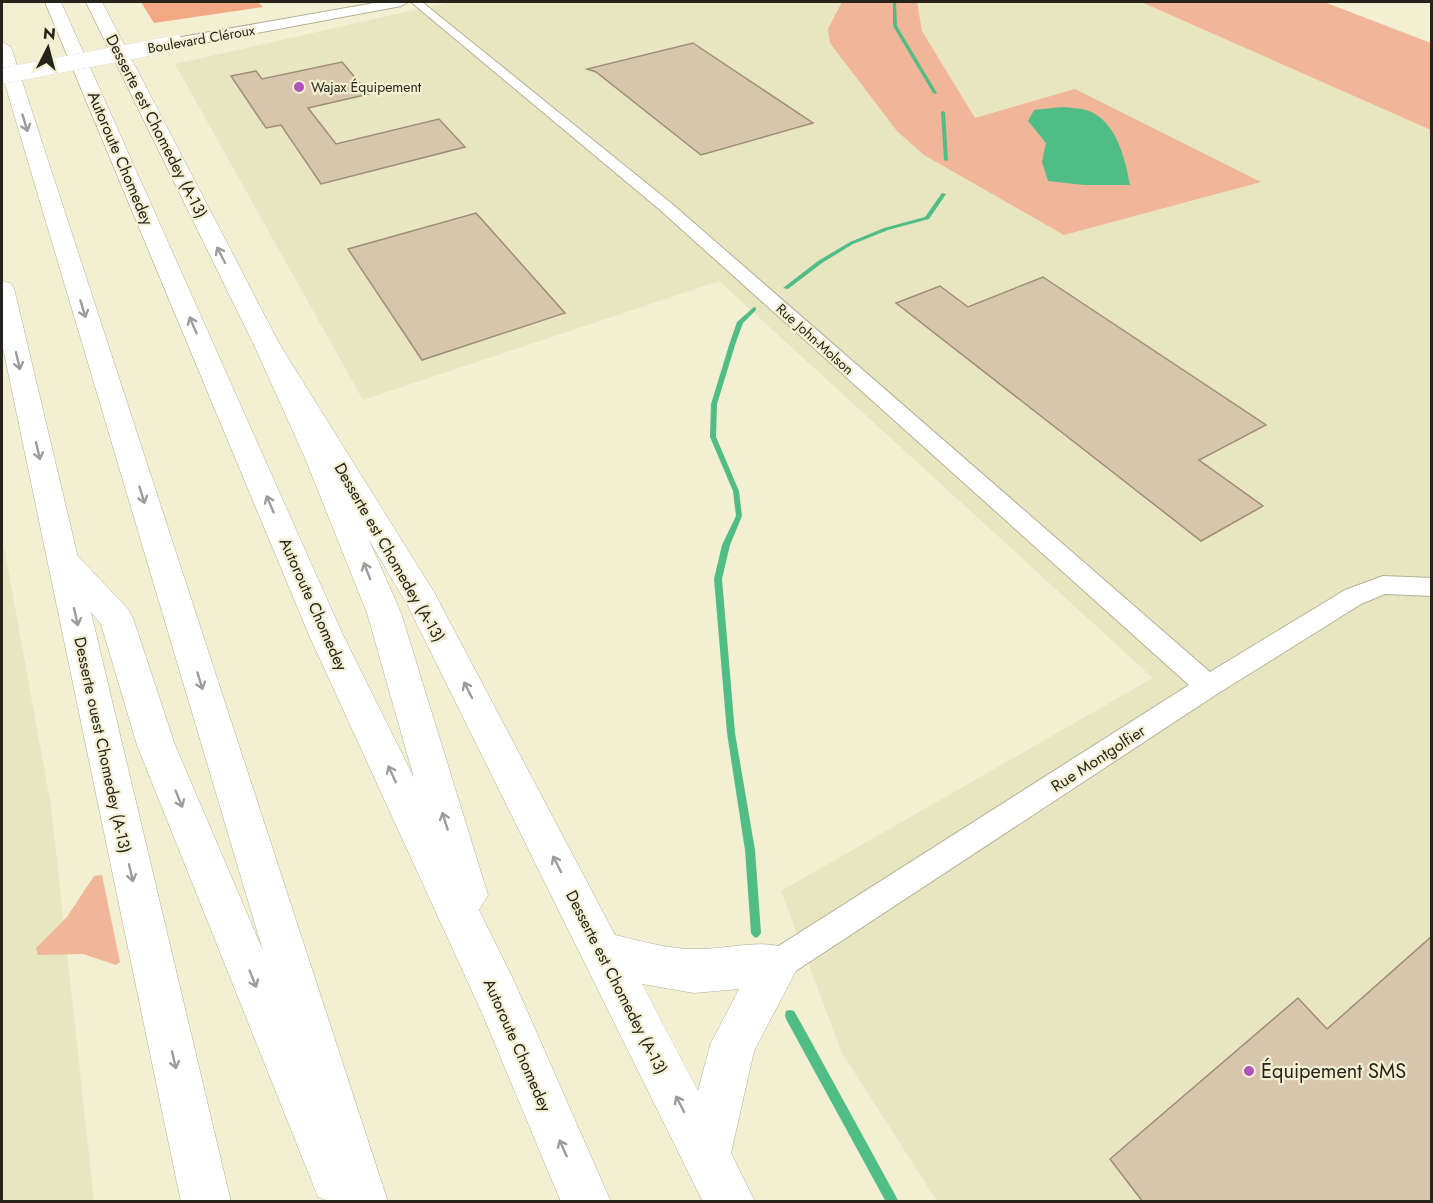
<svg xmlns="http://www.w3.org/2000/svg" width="1433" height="1203" font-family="Jost,sans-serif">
<rect width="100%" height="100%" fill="#f2efd2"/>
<!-- built -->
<g fill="#e8e5c1">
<polygon points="450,2 1141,2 1431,130 1431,1201 937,1201 842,1053 781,891 1153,678 719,281 363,400 175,64"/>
<polygon points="2,536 51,806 94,1201 2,1201"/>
</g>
<!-- green -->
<g fill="#f1b598">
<polygon points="842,2 917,2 922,31 975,118 1075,89 1261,182 1064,235 924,155 897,131 830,43 828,29"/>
<polygon points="1141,2 1324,2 1431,43 1431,130"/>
<polygon points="102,875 120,962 116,965 83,954 38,955 36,948 67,917 94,876"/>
</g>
<!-- forest -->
<polygon fill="#f3a782" points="141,2 258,2 263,7 154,23"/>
<!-- water -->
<path fill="#51bd86" d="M 1062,107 C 1070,108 1079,108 1086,110 C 1116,119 1125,158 1130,185 L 1084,185 L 1048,181 L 1042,162 L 1046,143 L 1028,121 L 1034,110 Z"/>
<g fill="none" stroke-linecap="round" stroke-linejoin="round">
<!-- stream -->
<g fill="#51bd86" fill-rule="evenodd">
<polygon points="893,2 896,2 897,26 937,93 936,94 933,93 893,26"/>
<polygon points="943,111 945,112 948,160 946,161 944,160 941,112"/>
<polygon points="942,193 946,194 929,219 888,230 853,244 822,263 788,289 783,288 818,261 850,242 884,228 925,217"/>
<polygon points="754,307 756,308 756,310 743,323 736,342 717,404 716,437 739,491 742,516 730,545 722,579 735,733 755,850 761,933 759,936 756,938 753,936 751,933 745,850 727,733 714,579 722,545 736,516 733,491 710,437 711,404 730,342 737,322"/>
<polygon points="790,1010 794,1011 807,1034 899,1202 886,1202 786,1019 785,1015 786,1011"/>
</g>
</g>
<!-- building -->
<g fill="#d7c5ad" stroke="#9f8e77" stroke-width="1.5">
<polygon points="693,43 813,123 701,155 596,72 587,69"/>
<polygon points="342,62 369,94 308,108 336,144 439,119 465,147 321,184 281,125 266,128 231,76 256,71 262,79"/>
<polygon points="476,213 565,313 422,360 348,249"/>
<polygon points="1043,277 1266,425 1199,460 1263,506 1201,541 896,303 940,286 968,307"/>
<polygon points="1431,937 1431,1202 1143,1202 1110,1159 1298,998 1327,1029"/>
</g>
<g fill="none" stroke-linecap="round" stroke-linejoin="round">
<defs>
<polygon id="minor" points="411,2 422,2 671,203 1210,672 1345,590 1383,576 1432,578 1432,596 1385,594 1361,604 1217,694 788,976 777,981 766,976 761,965 766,954 1189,685 659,209"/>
<polygon id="tertiary" points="380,2 408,2 401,6 176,48 168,43 176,38"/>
<g id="primary">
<path d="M 86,2 L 102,2 L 280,345 L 434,592 L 615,935 C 641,941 668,949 694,949 C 727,950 762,937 792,950 L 799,965 L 754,1051 L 731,1153 L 755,1202 L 703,1202 L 408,606 L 254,345 ZM 642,984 L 694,993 L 739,989 L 710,1045 L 698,1091 Z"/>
<polygon points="2,281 10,283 14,288 231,1202 181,1202 2,343"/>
</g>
<g id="motorway">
<polygon points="45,2 61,2 343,635 414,778 367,613 305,458 254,345 258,340 267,337 276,340 280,345 333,458 401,613 488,895 479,910 514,981 611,1202 561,1202 482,1013 309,635"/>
<polygon points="2,42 11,47 388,1202 330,1202 318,1197 137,745 101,624 47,560 52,552 63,548 74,552 128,609 133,618 175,745 263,951 2,74"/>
</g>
</defs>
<!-- minor casing -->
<use href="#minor" stroke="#b3b195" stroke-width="2"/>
<!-- tertiary casing -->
<use href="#tertiary" stroke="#b3b195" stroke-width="2"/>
<!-- primary casing -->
<use href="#primary" stroke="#b3b195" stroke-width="1"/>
<!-- motorway casing -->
<use href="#motorway" stroke="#b3b195" stroke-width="1"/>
<!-- minor -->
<use href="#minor" fill="#fff" fill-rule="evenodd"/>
<!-- tertiary -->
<use href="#tertiary" fill="#fff" fill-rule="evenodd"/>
<!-- primary -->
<use href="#primary" fill="#fff" fill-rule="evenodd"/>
<!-- motorway -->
<use href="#motorway" fill="#fff" fill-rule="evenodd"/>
<defs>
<polyline id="tertiary-bridge" points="2,76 176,43"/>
</defs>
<!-- tertiary-bridge casing -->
<use href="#tertiary-bridge" stroke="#b3b195" stroke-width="16" stroke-linecap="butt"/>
<!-- tertiary-bridge -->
<use href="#tertiary-bridge" stroke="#fff" stroke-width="16"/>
</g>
<!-- one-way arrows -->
<defs><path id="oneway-shaft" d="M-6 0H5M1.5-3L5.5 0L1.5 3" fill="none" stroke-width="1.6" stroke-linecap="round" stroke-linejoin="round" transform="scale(1.5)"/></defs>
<g stroke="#9d9c98">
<use href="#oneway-shaft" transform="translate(25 123) rotate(73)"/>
<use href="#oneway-shaft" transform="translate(221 255) rotate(-117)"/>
<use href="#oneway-shaft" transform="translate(83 309) rotate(73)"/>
<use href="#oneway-shaft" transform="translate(193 325) rotate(-113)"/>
<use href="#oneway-shaft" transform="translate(18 361) rotate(77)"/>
<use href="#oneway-shaft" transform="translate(38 451) rotate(77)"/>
<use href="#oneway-shaft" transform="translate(142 495) rotate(73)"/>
<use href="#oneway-shaft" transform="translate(270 504) rotate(-113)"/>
<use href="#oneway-shaft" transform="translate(367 571) rotate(-111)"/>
<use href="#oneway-shaft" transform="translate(76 617) rotate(77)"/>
<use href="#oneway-shaft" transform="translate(200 681) rotate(73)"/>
<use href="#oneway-shaft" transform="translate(468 690) rotate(-117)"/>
<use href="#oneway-shaft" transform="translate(392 774) rotate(-115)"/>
<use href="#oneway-shaft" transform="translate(179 799) rotate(68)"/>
<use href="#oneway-shaft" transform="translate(445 821) rotate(-107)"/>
<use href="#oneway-shaft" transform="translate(557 864) rotate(-117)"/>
<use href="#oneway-shaft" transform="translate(131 873) rotate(77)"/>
<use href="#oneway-shaft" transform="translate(253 979) rotate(68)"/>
<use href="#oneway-shaft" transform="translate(174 1060) rotate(77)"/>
<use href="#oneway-shaft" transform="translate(680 1104) rotate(-117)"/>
<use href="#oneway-shaft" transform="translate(563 1148) rotate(-114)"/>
</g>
<!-- markers -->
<g fill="#b153bd" stroke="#f2efd2" stroke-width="2">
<circle cx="299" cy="87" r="6"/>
<circle cx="1249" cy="1071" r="6"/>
</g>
<g text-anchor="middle" stroke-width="4.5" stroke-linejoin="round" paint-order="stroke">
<!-- far-street labels -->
<g font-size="14" fill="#26241a" stroke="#f2efd2">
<text transform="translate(201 39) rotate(-10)" y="5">Boulevard Cléroux</text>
<text transform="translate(815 339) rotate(42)" y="5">Rue John-Molson</text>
</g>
<!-- far-poi labels -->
<g font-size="14" fill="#26241a" stroke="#f2efd2" text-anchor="start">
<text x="311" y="92">Wajax Équipement</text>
</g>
<!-- street labels -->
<g font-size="16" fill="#26241a" stroke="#f2efd2">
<text transform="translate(157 126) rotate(63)" y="6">Desserte est Chomedey (A-13)</text>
<text transform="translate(121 158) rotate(67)" y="6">Autoroute Chomedey</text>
<text transform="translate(390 552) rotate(60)" y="6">Desserte est Chomedey (A-13)</text>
<text transform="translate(314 604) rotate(66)" y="6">Autoroute Chomedey</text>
<text transform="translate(103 745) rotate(78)" y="6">Desserte ouest Chomedey (A-13)</text>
<text transform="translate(1098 758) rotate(-33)" y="6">Rue Montgolfier</text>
<text transform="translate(617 982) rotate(63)" y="6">Desserte est Chomedey (A-13)</text>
<text transform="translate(518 1045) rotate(66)" y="6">Autoroute Chomedey</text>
</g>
<!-- near-poi labels -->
<g font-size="20" fill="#26241a" stroke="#f2efd2" text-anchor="start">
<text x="1261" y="1078">Équipement SMS</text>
</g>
</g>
<!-- border -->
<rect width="1433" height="1203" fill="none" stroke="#26241a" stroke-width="6"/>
<!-- north arrow -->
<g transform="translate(48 48) rotate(6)" stroke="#f2efd2" stroke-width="4.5" paint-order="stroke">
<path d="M0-4.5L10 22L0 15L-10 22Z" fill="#26241a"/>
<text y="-9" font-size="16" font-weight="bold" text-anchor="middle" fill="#26241a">N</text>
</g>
</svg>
